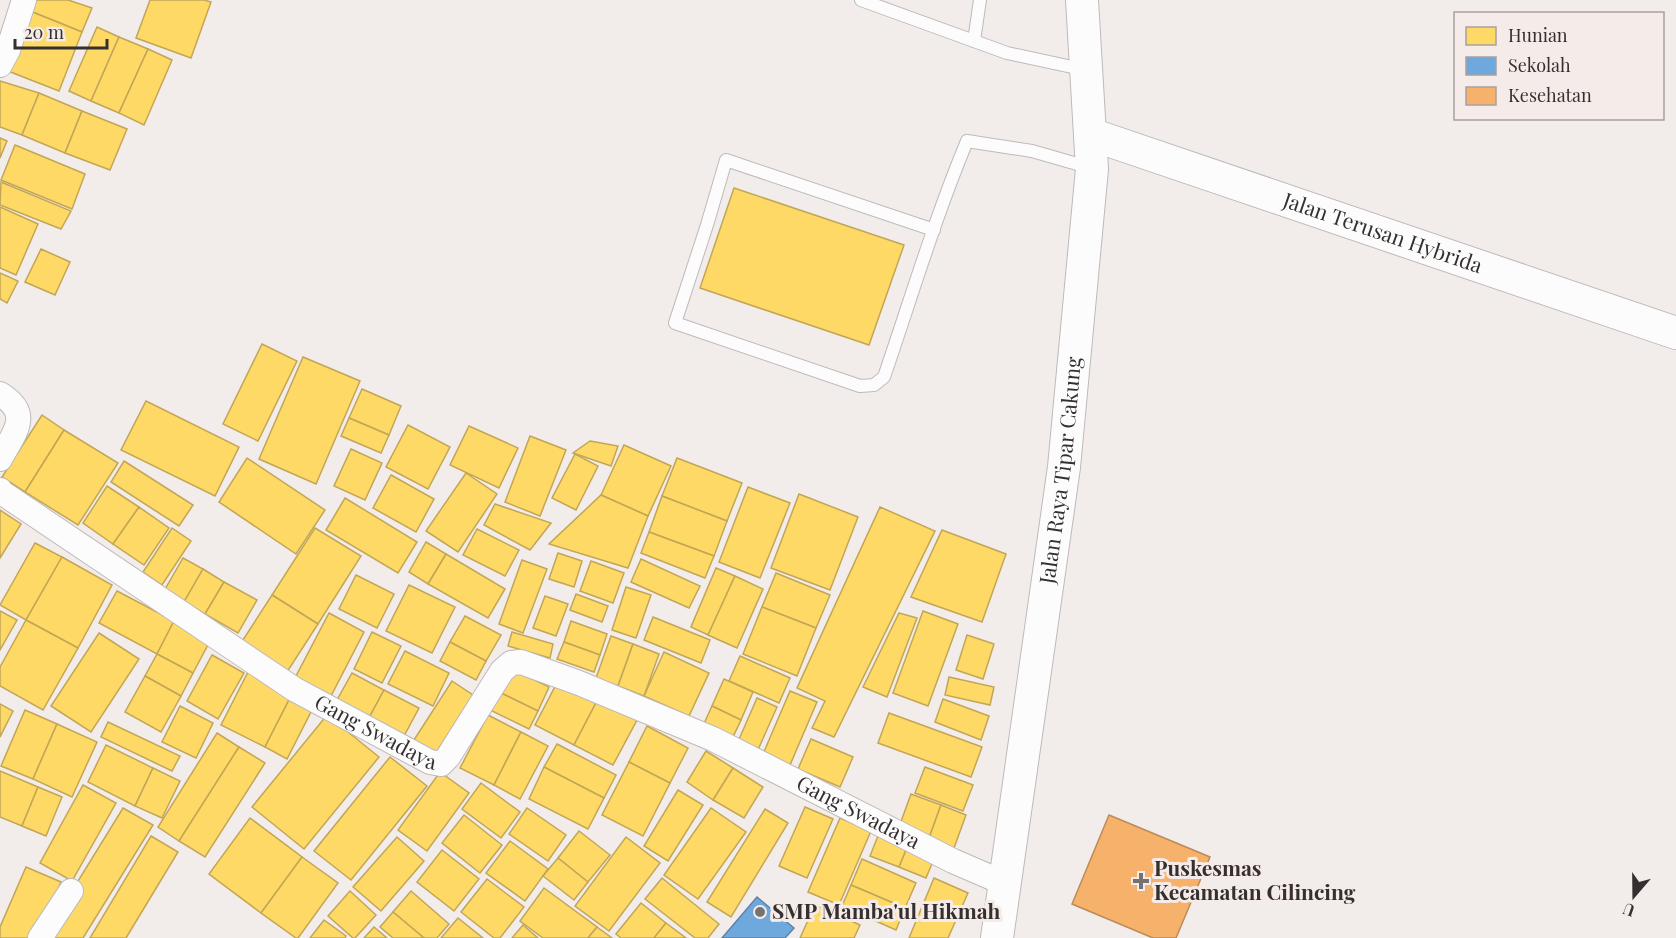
<svg xmlns="http://www.w3.org/2000/svg" width="1676" height="938" font-family="'Playfair Display',serif">
<rect width="100%" height="100%" fill="#f2eceb"/>
<!-- homes -->
<g fill="#ffd966" stroke="#c2a656" stroke-width="1.5">
<polygon points="35,0 68,0 92,8 82,32 30,11"/>
<polygon points="150,0 204,0 211,2 191,58 136,38"/>
<polygon points="30,11 82,32 59,91 8,71"/>
<polygon points="97,27 119,37 91,101 69,91"/>
<polygon points="119,37 148,49 119,113 91,101"/>
<polygon points="148,49 172,60 144,125 119,113"/>
<polygon points="0,81 39,93 22,135 0,127"/>
<polygon points="39,93 82,111 65,153 22,135"/>
<polygon points="82,111 127,129 110,170 65,153"/>
<polygon points="0,138 7,141 0,158"/>
<polygon points="15,145 85,174 72,209 1,180"/>
<polygon points="1,182 71,211 61,229 0,205"/>
<polygon points="734,188 904,245 869,345 700,288"/>
<polygon points="0,207 38,224 16,275 0,268"/>
<polygon points="41,249 70,262 55,295 25,282"/>
<polygon points="0,273 18,281 7,303 0,299"/>
<polygon points="262,344 297,361 258,441 223,424"/>
<polygon points="303,357 360,381 316,484 259,459"/>
<polygon points="362,389 401,406 389,435 349,418"/>
<polygon points="146,401 239,447 215,496 121,450"/>
<polygon points="42,415 64,430 25,492 2,477"/>
<polygon points="349,418 389,435 381,453 341,436"/>
<polygon points="408,425 450,447 428,489 386,467"/>
<polygon points="469,426 518,448 499,488 450,465"/>
<polygon points="64,430 118,463 78,525 25,492"/>
<polygon points="530,436 566,450 540,516 505,502"/>
<polygon points="590,441 618,446 611,466 573,453"/>
<polygon points="624,445 671,466 648,516 601,495"/>
<polygon points="351,449 382,463 365,500 334,486"/>
<polygon points="575,454 598,466 576,510 552,498"/>
<polygon points="247,458 325,510 296,554 219,502"/>
<polygon points="677,458 742,483 727,521 662,496"/>
<polygon points="124,461 193,505 179,526 111,482"/>
<polygon points="466,473 497,494 458,552 426,531"/>
<polygon points="391,475 434,499 416,532 373,508"/>
<polygon points="107,486 139,507 113,544 83,523"/>
<polygon points="748,487 790,503 760,578 719,562"/>
<polygon points="799,494 858,517 830,590 771,568"/>
<polygon points="601,495 648,516 628,568 549,544"/>
<polygon points="662,496 727,521 714,556 649,532"/>
<polygon points="345,498 417,542 398,573 326,530"/>
<polygon points="495,504 551,523 530,550 484,525"/>
<polygon points="139,507 169,528 144,565 113,544"/>
<polygon points="880,507 935,531 834,737 812,728 825,701 797,688"/>
<polygon points="0,510 21,524 0,558"/>
<polygon points="172,528 191,541 162,585 143,572"/>
<polygon points="315,528 361,556 318,624 272,595"/>
<polygon points="477,529 519,550 505,576 463,555"/>
<polygon points="942,530 1006,554 982,622 911,597"/>
<polygon points="649,532 714,556 705,578 641,553"/>
<polygon points="426,542 446,554 428,584 409,572"/>
<polygon points="35,543 62,557 26,620 0,605"/>
<polygon points="558,553 582,561 574,587 549,579"/>
<polygon points="446,554 505,589 488,618 428,584"/>
<polygon points="62,557 112,585 78,648 26,620"/>
<polygon points="183,558 203,569 184,602 164,591"/>
<polygon points="641,559 700,586 689,608 631,582"/>
<polygon points="522,560 547,569 523,633 499,624"/>
<polygon points="591,561 624,573 613,603 580,591"/>
<polygon points="716,568 735,576 708,635 691,627"/>
<polygon points="203,569 224,582 205,614 184,602"/>
<polygon points="776,573 830,595 816,628 762,607"/>
<polygon points="356,575 394,594 377,628 339,609"/>
<polygon points="735,576 763,589 737,648 708,635"/>
<polygon points="224,582 257,600 238,633 205,614"/>
<polygon points="409,585 455,607 432,653 386,631"/>
<polygon points="626,587 651,595 636,638 612,630"/>
<polygon points="117,591 174,621 157,654 99,623"/>
<polygon points="576,594 608,606 602,622 570,610"/>
<polygon points="272,595 318,624 287,672 241,643"/>
<polygon points="545,596 568,604 556,636 533,628"/>
<polygon points="762,607 816,628 797,676 743,654"/>
<polygon points="0,611 17,620 0,650"/>
<polygon points="923,611 958,624 928,706 893,693"/>
<polygon points="329,613 364,632 331,696 295,678"/>
<polygon points="899,613 917,618 887,697 863,687"/>
<polygon points="465,616 501,635 486,661 450,642"/>
<polygon points="653,617 710,640 701,663 644,640"/>
<polygon points="26,620 78,648 43,710 0,686 0,667"/>
<polygon points="174,621 210,641 193,673 157,654"/>
<polygon points="571,621 607,634 600,655 564,642"/>
<polygon points="372,632 401,646 382,683 354,669"/>
<polygon points="512,632 553,644 550,658 508,646"/>
<polygon points="99,633 139,659 91,732 51,706"/>
<polygon points="967,635 994,644 983,679 956,670"/>
<polygon points="611,636 633,644 618,686 596,678"/>
<polygon points="450,642 486,661 476,680 440,661"/>
<polygon points="564,642 600,655 594,672 557,659"/>
<polygon points="633,644 659,654 644,696 618,686"/>
<polygon points="405,651 449,673 433,706 388,684"/>
<polygon points="664,652 709,673 689,716 644,696"/>
<polygon points="157,654 193,673 181,696 145,676"/>
<polygon points="212,655 244,673 218,719 187,701"/>
<polygon points="740,656 790,678 779,703 729,681"/>
<polygon points="508,667 549,687 538,711 497,691"/>
<polygon points="248,672 292,694 265,747 221,725"/>
<polygon points="352,673 384,690 369,718 337,700"/>
<polygon points="145,676 181,696 161,732 125,712"/>
<polygon points="949,677 994,687 990,705 945,695"/>
<polygon points="559,679 598,699 574,745 535,725"/>
<polygon points="724,679 753,692 741,720 712,706"/>
<polygon points="452,681 473,695 434,756 412,743"/>
<polygon points="384,690 419,708 404,736 369,718"/>
<polygon points="497,691 538,711 529,729 488,709"/>
<polygon points="790,691 817,702 790,765 763,754"/>
<polygon points="292,694 314,706 287,759 265,747"/>
<polygon points="757,698 777,707 757,752 737,744"/>
<polygon points="598,699 637,720 613,765 574,745"/>
<polygon points="943,699 989,716 981,740 935,722"/>
<polygon points="0,704 13,711 0,737"/>
<polygon points="180,706 213,723 196,758 162,742"/>
<polygon points="712,706 741,720 731,741 702,728"/>
<polygon points="25,710 57,724 33,779 1,766"/>
<polygon points="889,713 982,747 971,777 878,743"/>
<polygon points="327,715 379,757 304,849 252,807"/>
<polygon points="488,715 521,732 494,785 460,768"/>
<polygon points="108,722 180,756 172,771 101,737"/>
<polygon points="57,724 97,742 72,797 33,779"/>
<polygon points="647,726 688,748 670,783 629,762"/>
<polygon points="521,732 548,746 520,799 494,785"/>
<polygon points="217,733 239,747 179,841 158,827"/>
<polygon points="811,739 853,757 840,787 798,769"/>
<polygon points="557,744 616,775 604,798 544,767"/>
<polygon points="106,745 153,768 135,806 88,782"/>
<polygon points="239,747 265,763 205,857 179,841"/>
<polygon points="706,751 733,768 713,800 687,782"/>
<polygon points="390,757 427,786 351,880 314,851"/>
<polygon points="629,762 670,783 643,836 602,815"/>
<polygon points="544,767 604,798 588,829 529,799"/>
<polygon points="925,767 973,785 963,811 915,793"/>
<polygon points="153,768 180,781 162,818 135,806"/>
<polygon points="733,768 763,787 744,818 713,800"/>
<polygon points="0,771 38,787 22,826 0,817"/>
<polygon points="440,772 469,793 427,851 398,830"/>
<polygon points="481,783 520,812 501,838 462,809"/>
<polygon points="83,785 116,803 72,881 40,863"/>
<polygon points="38,787 62,797 46,836 22,826"/>
<polygon points="678,790 703,805 668,861 644,846"/>
<polygon points="911,794 941,805 929,838 899,827"/>
<polygon points="941,805 966,815 954,848 929,838"/>
<polygon points="805,807 833,819 807,878 779,866"/>
<polygon points="123,808 153,825 83,938 43,938"/>
<polygon points="527,808 566,835 548,861 509,834"/>
<polygon points="711,808 746,832 698,899 664,875"/>
<polygon points="765,809 788,823 731,917 707,902"/>
<polygon points="464,815 502,845 480,873 442,843"/>
<polygon points="250,818 302,857 261,913 209,874"/>
<polygon points="840,818 871,831 839,905 808,892"/>
<polygon points="579,831 610,855 588,882 558,858"/>
<polygon points="880,831 909,843 899,867 870,856"/>
<polygon points="151,836 178,852 126,938 90,938"/>
<polygon points="397,837 424,861 381,911 353,887"/>
<polygon points="626,837 660,863 609,931 575,906"/>
<polygon points="510,841 548,869 525,901 486,873"/>
<polygon points="909,843 936,854 926,878 899,867"/>
<polygon points="442,850 479,879 454,911 417,882"/>
<polygon points="302,857 338,883 298,938 296,938 261,913"/>
<polygon points="558,858 588,882 574,900 543,876"/>
<polygon points="862,859 916,883 905,908 851,885"/>
<polygon points="26,867 61,882 37,938 0,938 0,927"/>
<polygon points="662,878 719,924 708,938 695,938 645,899"/>
<polygon points="934,878 968,893 948,938 909,938"/>
<polygon points="487,879 524,907 500,938 494,938 461,912"/>
<polygon points="851,885 905,908 896,930 842,906"/>
<polygon points="544,888 597,927 588,938 543,938 520,921"/>
<polygon points="350,891 376,915 355,938 353,938 328,916"/>
<polygon points="411,891 449,924 437,938 424,938 393,912"/>
<polygon points="641,903 666,923 654,938 621,938 616,934"/>
<polygon points="815,905 860,925 854,938 800,938"/>
<polygon points="393,912 424,938 393,938 380,927"/>
<polygon points="458,918 483,938 441,938"/>
<polygon points="324,920 346,936 345,938 310,938"/>
<polygon points="666,923 686,938 654,938"/>
<polygon points="523,925 538,938 512,938"/>
<polygon points="374,927 387,938 364,938"/>
<polygon points="597,927 612,938 588,938"/>
</g>
<!-- schools -->
<polygon fill="#6fa8dc" stroke="#5d84a8" stroke-width="1.5" points="757,897 794,928 785,938 722,938"/>
<!-- health -->
<polygon fill="#f6b26b" stroke="#bc8b59" stroke-width="1.5" points="1109,815 1210,857 1176,938 1153,938 1072,904"/>
<g fill="none" stroke-linecap="round" stroke-linejoin="round">
<defs>
<g id="service">
<polyline points="861,0 1007,53 1086,70"/>
<polyline points="974,41 980,0"/>
<path d="M 934,230 L 726,160 L 707,225 L 675,323 L 860,386 L 874,385 L 884,377 C 911,298 935,218 967,141 L 1032,151 L 1091,168"/>
</g>
<g id="minor">
<polyline points="0,65 8,50 24,0"/>
<path d="M 0,394 C 33,414 14,433 0,459"/>
<path id="s1" d="M 0,490 L 1,492 L 294,689 L 430,762 L 441,764 L 448,757 L 502,671 L 511,663 L 521,662 L 579,683 L 713,739 L 953,861 L 1004,883"/>
<polyline points="40,938 71,891"/>
</g>
<g id="tertiary">
<path id="s2" d="M 1090,134 L 1676,333"/>
<path id="s3" d="M 997,938 L 1064,467 L 1092,169 L 1082,0"/>
</g>
</defs>
<!-- service casing -->
<use href="#service" stroke="#bfbaba" stroke-width="14"/>
<!-- minor casing -->
<use href="#minor" stroke="#bfbaba" stroke-width="26"/>
<!-- tertiary casing -->
<use href="#tertiary" stroke="#bfbaba" stroke-width="34"/>
<!-- service -->
<use href="#service" stroke="#fdfcfc" stroke-width="12"/>
<!-- minor -->
<use href="#minor" stroke="#fdfcfc" stroke-width="24"/>
<!-- tertiary -->
<use href="#tertiary" stroke="#fdfcfc" stroke-width="32"/>
</g>
<!-- markers -->
<g fill="#767271" stroke="#f5ebe8" stroke-width="2">
<path d="M1138 872h6v6h6v6h-6v6h-6v-6h-6v-6h6z"/>
<circle cx="760" cy="912" r="6"/>
</g>
<g text-anchor="middle" stroke-width="6" stroke-linejoin="round" paint-order="stroke">
<!-- street labels -->
<g font-size="21" fill="#34302f" stroke="#f5ebe8">
<text dy="7" stroke="none"><textPath href="#s2" startOffset="309">Jalan Terusan Hybrida</textPath></text>
<text dy="7" stroke="none"><textPath href="#s3" startOffset="472">Jalan Raya Tipar Cakung</textPath></text>
<text dy="7" stroke="none"><textPath href="#s1" startOffset="448">Gang Swadaya</textPath></text>
<text dy="7" stroke="none"><textPath href="#s1" startOffset="1024">Gang Swadaya</textPath></text>
</g>
<!-- poi labels -->
<g font-size="21" font-weight="bold" fill="#34302f" stroke="#f5ebe8" text-anchor="start">
<text x="1154" y="876">Puskesmas<tspan x="1154" dy="24">Kecamatan Cilincing</tspan></text>
<text x="772" y="919">SMP Mamba'ul Hikmah</text>
</g>
</g>
<!-- legend -->
<rect x="1454" y="12" width="210" height="108" fill="#f5ebe8" stroke="#a8a09e" stroke-width="1.5"/>
<rect x="1466" y="27" width="30" height="18" fill="#ffd966" stroke="#a8a09e" stroke-width="1.5"/>
<text x="1508" y="42" font-size="18" fill="#34302f">Hunian</text>
<rect x="1466" y="57" width="30" height="18" fill="#6fa8dc" stroke="#a8a09e" stroke-width="1.5"/>
<text x="1508" y="72" font-size="18" fill="#34302f">Sekolah</text>
<rect x="1466" y="87" width="30" height="18" fill="#f6b26b" stroke="#a8a09e" stroke-width="1.5"/>
<text x="1508" y="102" font-size="18" fill="#34302f">Kesehatan</text>
<!-- north arrow -->
<g transform="translate(1634 896) rotate(200)" stroke="#f5ebe8" stroke-width="4.5" paint-order="stroke">
<path d="M0-4.5L10 22L0 15L-10 22Z" fill="#34302f"/>
<text y="-9" font-size="16" font-weight="bold" text-anchor="middle" fill="#34302f">U</text>
</g>
<!-- scale -->
<path d="M15 39v9h92v-9" fill="none" stroke="#34302f" stroke-width="3"/>
<text x="24" y="39" font-size="18" fill="#34302f" stroke="#f5ebe8" stroke-width="4.5" paint-order="stroke">20 m</text>
</svg>
